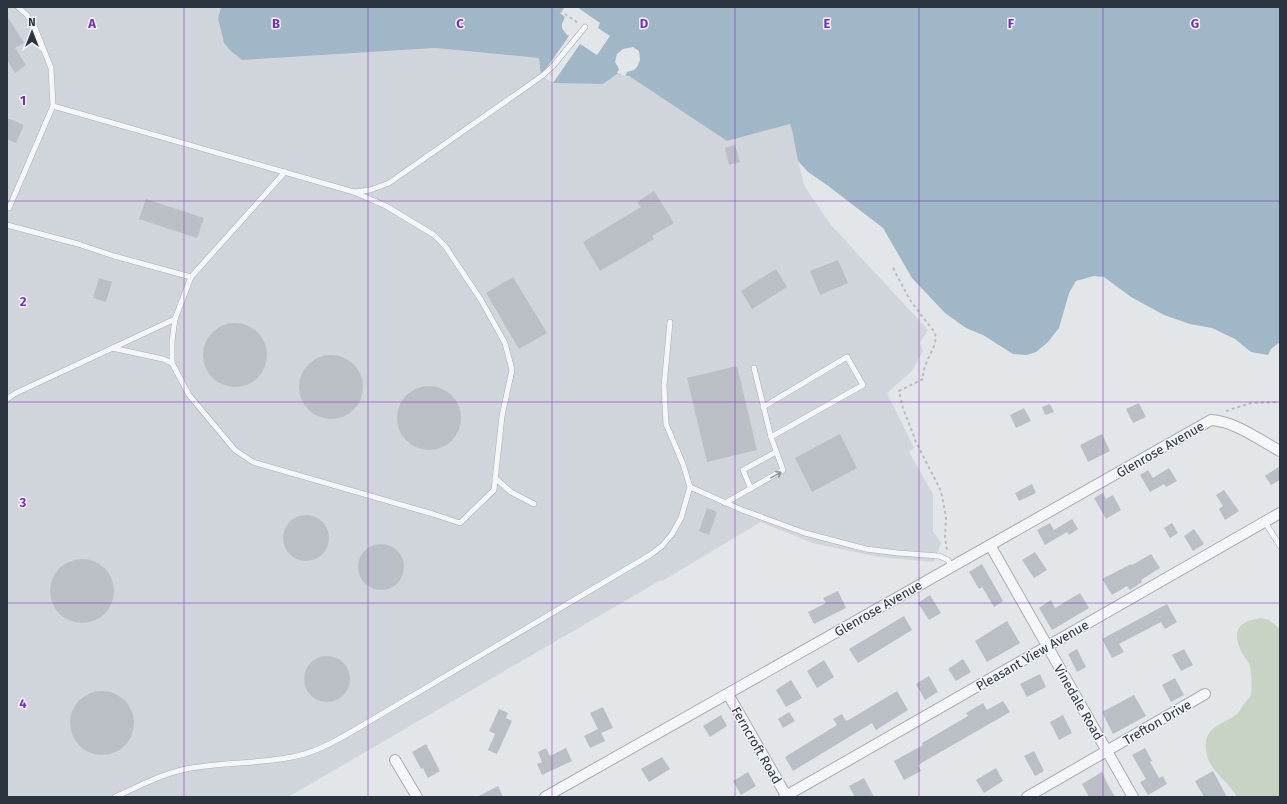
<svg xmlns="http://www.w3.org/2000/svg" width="1287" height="804" font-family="'Fira Sans',sans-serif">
<rect width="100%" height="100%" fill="#e2e6e9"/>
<!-- built -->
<polygon fill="#d0d5db" points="7,7 221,7 218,18 242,60 435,48 539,58 541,75 617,73 629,76 727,141 790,124 792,130 798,161 805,187 831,225 928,330 920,343 923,351 912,371 887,393 914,448 909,452 933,494 933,531 941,543 934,562 879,557 812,543 761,522 662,581 661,580 288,797 7,797"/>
<!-- green -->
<path fill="#c9d3c4" d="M 1261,618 L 1269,620 L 1280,629 L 1280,797 L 1237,797 C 1228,780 1208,771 1206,750 C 1203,726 1223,725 1237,714 C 1240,711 1242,707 1244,704 C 1247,700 1250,698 1251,694 C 1252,684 1252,673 1249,663 C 1247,660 1244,656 1242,653 C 1231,631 1238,621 1261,618 Z"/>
<!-- water -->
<polygon fill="#9fb7c7" points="221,7 1280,7 1280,342 1271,349 1268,355 1251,352 1235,339 1212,328 1190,324 1164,315 1131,297 1104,277 1094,276 1076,281 1069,293 1059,328 1048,342 1036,352 1027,355 1013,354 983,335 966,328 945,313 912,278 883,228 827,185 808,172 798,161 792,130 790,124 727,141 629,76 617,74 603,84 553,83 541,76 539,58 435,48 242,60 231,51 224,43 218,18"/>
<!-- pier -->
<g fill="#e2e6e9">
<polygon points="565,7 577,7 600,23 598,28 610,36 597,55 580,44 553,83 541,76 569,36 566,34 562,28 562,24 565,17 560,13"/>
<polygon points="633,47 639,51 640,60 637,67 634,70 627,72 625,76 617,73 619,69 615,62 617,54 623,49"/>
</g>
<!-- building -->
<g fill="#babfc6">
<polygon points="7,16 24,43 15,48 26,65 15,73 7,60"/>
<polygon points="7,118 24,125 16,143 7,139"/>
<polygon points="735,145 740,162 729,165 725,148"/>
<polygon points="654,191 674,223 652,236 654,239 600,271 583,242 641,207 637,202"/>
<polygon points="146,199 204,218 197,238 139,219"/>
<polygon points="838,260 848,283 820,295 810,271"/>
<polygon points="776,269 787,287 752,309 741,291"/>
<polygon points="513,277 547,333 519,349 486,293"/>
<polygon points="99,278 112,282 106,302 93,298"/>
<circle cx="235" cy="355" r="32"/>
<circle cx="331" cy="387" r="32"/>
<polygon points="737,366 757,450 707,462 687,378"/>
<circle cx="429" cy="418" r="32"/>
<polygon points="1139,403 1146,417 1133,423 1126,409"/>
<polygon points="1050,404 1054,412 1045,415 1042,407"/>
<polygon points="1024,408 1031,421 1016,428 1010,415"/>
<polygon points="840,434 857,468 812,492 795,458"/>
<polygon points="1102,434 1110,451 1088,462 1080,445"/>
<polygon points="1280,466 1280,480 1271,485 1265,476"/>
<polygon points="1169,468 1177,481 1166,487 1164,484 1150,492 1140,475 1148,470 1153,478"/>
<polygon points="1032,484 1036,493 1019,501 1015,493"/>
<polygon points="1224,490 1239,511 1225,520 1219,509 1223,506 1216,495"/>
<polygon points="1103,493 1106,499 1113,495 1121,510 1106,519 1094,498"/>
<polygon points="707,508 717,512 709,535 699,531"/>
<circle cx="306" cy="538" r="23"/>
<polygon points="1072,519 1078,529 1069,535 1067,532 1045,545 1037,530 1050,523 1054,530"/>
<polygon points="1172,523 1178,533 1170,538 1164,528"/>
<polygon points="1194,529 1204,544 1193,551 1184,536"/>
<circle cx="381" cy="567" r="23"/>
<polygon points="1035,552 1047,570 1034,578 1022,560"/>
<polygon points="1151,554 1160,568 1141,580 1142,582 1130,590 1127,586 1112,595 1102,579 1131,564 1132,565"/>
<circle cx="82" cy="591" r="32"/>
<polygon points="982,564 1003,601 994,607 982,587 979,589 969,572"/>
<polygon points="838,591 846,608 814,624 808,612 826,603 823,598"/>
<polygon points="1080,593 1089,608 1052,630 1039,608 1051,600 1055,608"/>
<polygon points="930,595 941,613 929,620 918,603"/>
<polygon points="1167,604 1177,622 1165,629 1161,622 1119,644 1124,652 1112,658 1102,639"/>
<polygon points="904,616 912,630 858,663 849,649"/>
<polygon points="1007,621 1020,643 987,662 975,641"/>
<polygon points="1077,649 1086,667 1077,672 1068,654"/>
<polygon points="1184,649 1193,665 1181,671 1172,655"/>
<circle cx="327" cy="679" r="23"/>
<polygon points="963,659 971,672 956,681 948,669"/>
<polygon points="824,660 834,677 817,688 807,671"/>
<polygon points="1040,674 1046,687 1027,697 1020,684"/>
<polygon points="929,676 938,692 925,700 916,684"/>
<polygon points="1175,678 1184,695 1171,702 1162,685"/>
<polygon points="791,680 802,698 786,707 776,690"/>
<polygon points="897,691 908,710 876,730 872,723 793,771 785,757 837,725 833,719 842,714 846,721 852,718"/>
<circle cx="102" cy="723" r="32"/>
<polygon points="1134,695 1146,716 1113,734 1102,712"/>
<polygon points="1003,701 1010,712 918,765 921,771 904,780 894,761 923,745 922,743 968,716 966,713 983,703 987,710"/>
<polygon points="603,707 613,728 601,733 605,741 590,748 584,736 598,729 590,713"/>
<polygon points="499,709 508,713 506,718 512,721 497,754 488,750 495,734 489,731"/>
<polygon points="789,712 795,721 783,728 778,719"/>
<polygon points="721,715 727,726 710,737 703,726"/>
<polygon points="1063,715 1072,733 1059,740 1050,722"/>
<polygon points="426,744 440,771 428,778 423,768 421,769 412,752"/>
<polygon points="546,748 550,756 566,748 572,761 542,775 537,764 542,762 538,752"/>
<polygon points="1145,748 1152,761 1150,762 1159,778 1163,776 1167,784 1148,795 1140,782 1146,779 1132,755"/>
<polygon points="1034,751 1044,771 1035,776 1024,756"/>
<polygon points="662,757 670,769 649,782 641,769"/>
<polygon points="996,768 1003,781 984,793 976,780"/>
<polygon points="1213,771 1227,797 1204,797 1195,781"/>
<polygon points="748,772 756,786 741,795 733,781"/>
<polygon points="1102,772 1107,783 1115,797 1089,797 1082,784"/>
<polygon points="864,778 874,797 855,797 849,786"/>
<polygon points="498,786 503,797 477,797"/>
</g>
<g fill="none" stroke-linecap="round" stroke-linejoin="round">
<defs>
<g id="lane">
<polyline points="53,106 354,192 370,190 389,183 542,76 553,66 585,27"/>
<polyline points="7,208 9,208 53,106 51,68 35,28 27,15 18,7"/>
<polyline points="7,225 78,244 114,256 191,277"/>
<polyline points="175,319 172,341 172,363 189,395 235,450 253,462 433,514 460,523 494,490 502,416 512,370 505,343 481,300 445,246 434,235 386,206 354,192"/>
<polyline points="112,348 163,359 172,363"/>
<polyline points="754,368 771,437"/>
<polyline points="7,399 16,393 175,319 191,277 285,172"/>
<polyline points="495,478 511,492 534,504"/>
<polyline points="690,487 742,510 805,533 866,549 898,553 939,556 948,560 952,567"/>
<polyline points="751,489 743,470 776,452"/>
<polyline points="725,503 783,470 771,437 863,385 847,357 763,407"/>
<polyline points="1265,522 1280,546"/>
<path d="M 115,797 C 138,787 161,774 186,769 C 221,762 257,764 292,757 C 314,753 334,742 353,731 L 650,555 L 662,546 L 672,534 L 681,518 L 690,487 L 683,464 L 666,424 L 664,386 L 670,322"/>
</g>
<g id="street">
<polyline points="990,545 1133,797"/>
<polyline points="728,694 787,797"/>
<polyline points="395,760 417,797"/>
<path d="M 545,797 L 1211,420 C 1234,421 1260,440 1280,451"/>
<polyline points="784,797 1280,513"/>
<polyline points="1027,797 1205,694"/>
</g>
</defs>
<!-- lane casing -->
<use href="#lane" stroke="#a7adb3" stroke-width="6"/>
<!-- street casing -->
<use href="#street" stroke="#a7adb3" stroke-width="12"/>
<!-- path -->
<g stroke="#b8bcc1" stroke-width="2" stroke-dasharray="3 3" stroke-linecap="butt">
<polyline points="555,7 578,23"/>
<path d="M 893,268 L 910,300 L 935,333 C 938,346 928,355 925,367 C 923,371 923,375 923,379 L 899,391 L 903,408 L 916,442 L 941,491 L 946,517 L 945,537 L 947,550"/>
<polyline points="1226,411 1251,403 1280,402"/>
</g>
<!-- lane -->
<use href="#lane" stroke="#f5f6f8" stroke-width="5"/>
<!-- street -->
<use href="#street" stroke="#f5f6f8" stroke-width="10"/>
</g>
<!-- one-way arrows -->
<defs><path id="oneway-shaft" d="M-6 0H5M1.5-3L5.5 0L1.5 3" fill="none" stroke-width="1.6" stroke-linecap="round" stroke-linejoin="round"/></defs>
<use stroke="#90969c" href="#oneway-shaft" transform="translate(776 475) rotate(-29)"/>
<!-- grid -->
<path fill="none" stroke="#7b2cbf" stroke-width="1" stroke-opacity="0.55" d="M 184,7 L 184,797M 368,7 L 368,797M 552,7 L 552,797M 735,7 L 735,797M 919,7 L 919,797M 1103,7 L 1103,797M 7,201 L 1280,201M 7,402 L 1280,402M 7,603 L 1280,603"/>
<g text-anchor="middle" stroke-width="3" stroke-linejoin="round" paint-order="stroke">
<!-- street labels -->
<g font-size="13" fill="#2b3540" stroke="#f2f4f7">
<text transform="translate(1160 449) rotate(-30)" y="5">Glenrose Avenue</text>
<text transform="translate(878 608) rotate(-30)" y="5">Glenrose Avenue</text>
<text transform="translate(1032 655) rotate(-30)" y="5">Pleasant View Avenue</text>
<text transform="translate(1079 702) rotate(60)" y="5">Vinedale Road</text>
<text transform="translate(1157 722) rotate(-30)" y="5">Trefton Drive</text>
<text transform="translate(757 745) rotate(60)" y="5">Ferncroft Road</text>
</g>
</g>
<g font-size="13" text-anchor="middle" font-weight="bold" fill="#7b2cbf" stroke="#f2f4f7" stroke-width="3" stroke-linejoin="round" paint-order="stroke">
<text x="92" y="28">A</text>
<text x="276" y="28">B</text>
<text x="460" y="28">C</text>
<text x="644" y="28">D</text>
<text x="827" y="28">E</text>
<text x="1011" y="28">F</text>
<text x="1195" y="28">G</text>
<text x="23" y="105">1</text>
<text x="23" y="306">2</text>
<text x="23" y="507">3</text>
<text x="23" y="708">4</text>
</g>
<!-- border -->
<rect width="1287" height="804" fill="none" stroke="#2b3540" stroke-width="16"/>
<!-- north arrow -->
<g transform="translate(32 32)" stroke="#f2f4f7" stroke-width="3" paint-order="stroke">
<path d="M0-3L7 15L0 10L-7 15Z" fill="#2b3540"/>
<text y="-6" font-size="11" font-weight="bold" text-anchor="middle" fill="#2b3540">N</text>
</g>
</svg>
